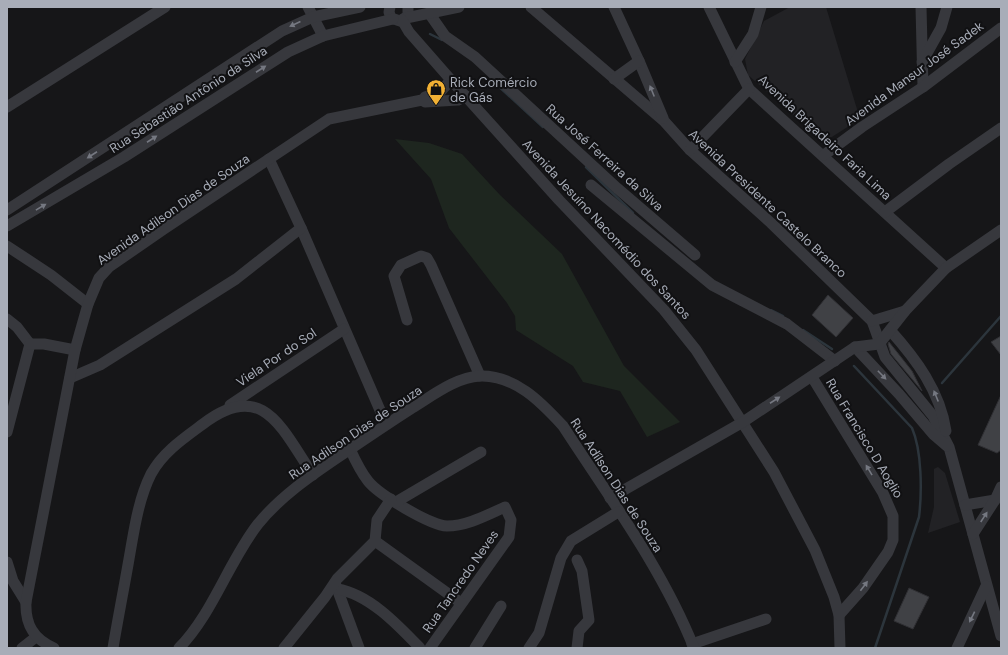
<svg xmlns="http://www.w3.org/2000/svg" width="1008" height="655" font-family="'DM Sans',sans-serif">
<rect width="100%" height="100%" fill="#161618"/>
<!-- built -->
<g fill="#222225">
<polygon points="790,7 826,7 860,119 824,142 748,75 745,59 764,21"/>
<polygon points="938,467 945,473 960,522 928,533 934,507 934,469"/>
</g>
<!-- green -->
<polygon fill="#1e261f" points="395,139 429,143 462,154 500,195 562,254 624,366 680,422 647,437 620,391 583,382 573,366 516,330 515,316 507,303 449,228 431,179"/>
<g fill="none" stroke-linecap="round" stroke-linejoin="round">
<!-- stream -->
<g stroke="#2c353c" stroke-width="2.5">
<polyline points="430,34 442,40"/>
<polyline points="494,82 543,127"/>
<polyline points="586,167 633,213"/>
<polyline points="771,310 783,316"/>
<polyline points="803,330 832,349"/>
<path d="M 854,366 L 912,428 C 922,451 922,492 919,517 L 875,648"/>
<polyline points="942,383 1001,316"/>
</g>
</g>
<!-- building -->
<g fill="#404145" stroke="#303034">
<polygon points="828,295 853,318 836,337 812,315"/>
<polygon points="1001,336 1001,355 991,342"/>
<polygon points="889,342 912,371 922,391 891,354 888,344"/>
<polygon points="1001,395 1001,450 997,453 978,445"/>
<polygon points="909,588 929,597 913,629 894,621"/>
</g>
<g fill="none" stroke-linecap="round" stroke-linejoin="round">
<!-- minor -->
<g stroke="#37383d" stroke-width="11">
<polyline points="308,7 323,36"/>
<polyline points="390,7 389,12 391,18 400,21 408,16 408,7"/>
<polyline points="531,7 664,121 690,150 771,223 872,321 885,357 933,416 949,447 1001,636"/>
<polyline points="614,7 639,61 663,118"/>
<polyline points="709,7 749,89 946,268"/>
<polyline points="921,7 923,87"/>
<polyline points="429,13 445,36 475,57 617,188 695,255"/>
<polyline points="406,18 459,7"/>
<polyline points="402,20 409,32 451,80 559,200 664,310 696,350 774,472 815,550 834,597 839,615 840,648"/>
<polyline points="735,62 753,34 761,7"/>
<polyline points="922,62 941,28 947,7"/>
<polyline points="614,79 639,61"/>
<polyline points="425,97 440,92 451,80"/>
<polyline points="7,107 165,7"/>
<polyline points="690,150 749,89"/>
<polyline points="824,155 862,127 923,87 1001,28"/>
<polyline points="591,185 712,285 787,324 835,361"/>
<polyline points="7,210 282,31 313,17 360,7"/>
<polyline points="885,212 949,164 1001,128"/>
<polyline points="7,226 124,157 288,52 323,36 393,19"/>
<polyline points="301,228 386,424"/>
<polyline points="7,246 51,275 88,304"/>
<polyline points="7,319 17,327 30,344 7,432"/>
<polyline points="407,320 394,276 401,265 421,256 427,258 431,265 480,376"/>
<polyline points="872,321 905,311"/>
<path d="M 890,330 C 916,359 940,391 946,431"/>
<polyline points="30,344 44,344 75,350"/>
<polyline points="855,347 899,394 933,434 947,446"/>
<polyline points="812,377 883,493 893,516 893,540 888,552 863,588 839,615"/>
<polyline points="70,378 100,365 236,279 301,228 269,159"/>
<polyline points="230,405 344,329"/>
<path d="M 350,449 C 355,460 360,471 368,481 C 379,495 430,525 447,526 C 467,526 487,515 505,507 L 511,520 L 509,537 L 430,648"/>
<polyline points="610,498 743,422 855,347 879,344 905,311 946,268 1001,230"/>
<polyline points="396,502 481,452"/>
<polyline points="965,505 995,500"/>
<polyline points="973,534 995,500 1001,487"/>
<polyline points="375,541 461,603"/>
<polyline points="577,560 582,571 589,620 579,631 577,648"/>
<polyline points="7,562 13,581 26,602"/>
<polyline points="335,583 359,648"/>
<path d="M 337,589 C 369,594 398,625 420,648"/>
<polyline points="692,644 766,619"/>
<polyline points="22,648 36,637"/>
<path d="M 54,648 C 33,639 25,624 26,602 L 75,350 L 88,304 L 99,278 L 109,267 L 164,229 L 329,119 L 422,100 L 425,102 L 458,100 L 466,96"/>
<path d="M 113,648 C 118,618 124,588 129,559 C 134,531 138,500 151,474 C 163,452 184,438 203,424 C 263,378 282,429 313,475"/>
<path d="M 179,648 C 212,615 229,561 258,524 C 280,497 309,477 337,458 C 362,441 387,424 412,408 C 432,396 456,377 480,376 C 515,375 541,402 563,426 C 609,497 662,568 694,648"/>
<polyline points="284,648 325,597 337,579 375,541 377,520 391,499"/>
<polyline points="475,648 501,606"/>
<polyline points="529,648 539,633 561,558 571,541 618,512"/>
<polyline points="957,648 986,586"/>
</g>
</g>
<!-- one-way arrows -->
<defs><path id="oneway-solid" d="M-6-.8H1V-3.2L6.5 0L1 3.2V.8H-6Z"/></defs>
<g fill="#757881">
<use href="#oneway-solid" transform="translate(295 24) rotate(155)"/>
<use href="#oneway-solid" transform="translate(261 69) rotate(-33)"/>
<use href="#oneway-solid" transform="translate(652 91) rotate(-112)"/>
<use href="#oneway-solid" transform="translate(152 139) rotate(-33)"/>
<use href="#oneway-solid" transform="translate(92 155) rotate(147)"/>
<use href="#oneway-solid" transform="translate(41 207) rotate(-31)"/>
<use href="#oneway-solid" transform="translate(882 375) rotate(46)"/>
<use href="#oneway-solid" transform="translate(936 396) rotate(-112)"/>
<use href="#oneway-solid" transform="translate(775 400) rotate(-33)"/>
<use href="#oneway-solid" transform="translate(869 470) rotate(-121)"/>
<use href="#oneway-solid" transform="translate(984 517) rotate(-57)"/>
<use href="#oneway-solid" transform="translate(864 586) rotate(-53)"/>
<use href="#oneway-solid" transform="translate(972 617) rotate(116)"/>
</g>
<!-- icons -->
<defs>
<symbol id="shop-pin" viewBox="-11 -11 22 30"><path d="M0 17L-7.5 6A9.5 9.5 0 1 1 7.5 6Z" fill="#f2b134" stroke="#111113"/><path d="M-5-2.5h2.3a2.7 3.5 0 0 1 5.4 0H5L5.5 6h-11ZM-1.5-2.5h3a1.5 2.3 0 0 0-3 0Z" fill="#111"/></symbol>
</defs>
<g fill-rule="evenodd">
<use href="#shop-pin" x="425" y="78" width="22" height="30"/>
</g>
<g text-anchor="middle" stroke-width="4" stroke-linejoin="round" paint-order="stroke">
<!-- street labels -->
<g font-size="13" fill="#a8adb8" stroke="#111113">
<text transform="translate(914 73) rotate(-36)" y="5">Avenida Mansur José Sadek</text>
<text transform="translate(188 99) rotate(-33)" y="5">Rua Sebastião Antônio da Silva</text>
<text transform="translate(825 137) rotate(43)" y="5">Avenida Brigadeiro Faria Lima</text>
<text transform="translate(605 157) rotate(42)" y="5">Rua José Ferreira da Silva</text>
<text transform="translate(768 203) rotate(43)" y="5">Avenida Presidente Castelo Branco</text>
<text transform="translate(173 209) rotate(-35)" y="5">Avenida Adilson Dias de Souza</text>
<text transform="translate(607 229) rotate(47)" y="5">Avenida Jesuíno Nacomédio dos Santos</text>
<text transform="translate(276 357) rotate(-34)" y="5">Viela Por do Sol</text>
<text transform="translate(355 432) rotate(-34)" y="5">Rua Adilson Dias de Souza</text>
<text transform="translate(865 438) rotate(59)" y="5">Rua Francisco D Aoglio</text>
<text transform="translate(617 485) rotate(57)" y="5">Rua Adílson Dias de Souza</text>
<text transform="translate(460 581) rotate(-55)" y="5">Rua Tancredo Neves</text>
</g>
<!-- poi labels -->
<g font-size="13" fill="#a8adb8" stroke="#111113" text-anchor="start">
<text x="450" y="87">Rick Comércio<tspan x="450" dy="15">de Gás</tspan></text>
</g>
</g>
<!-- border -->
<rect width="1008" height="655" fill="none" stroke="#a8adb8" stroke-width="16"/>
</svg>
